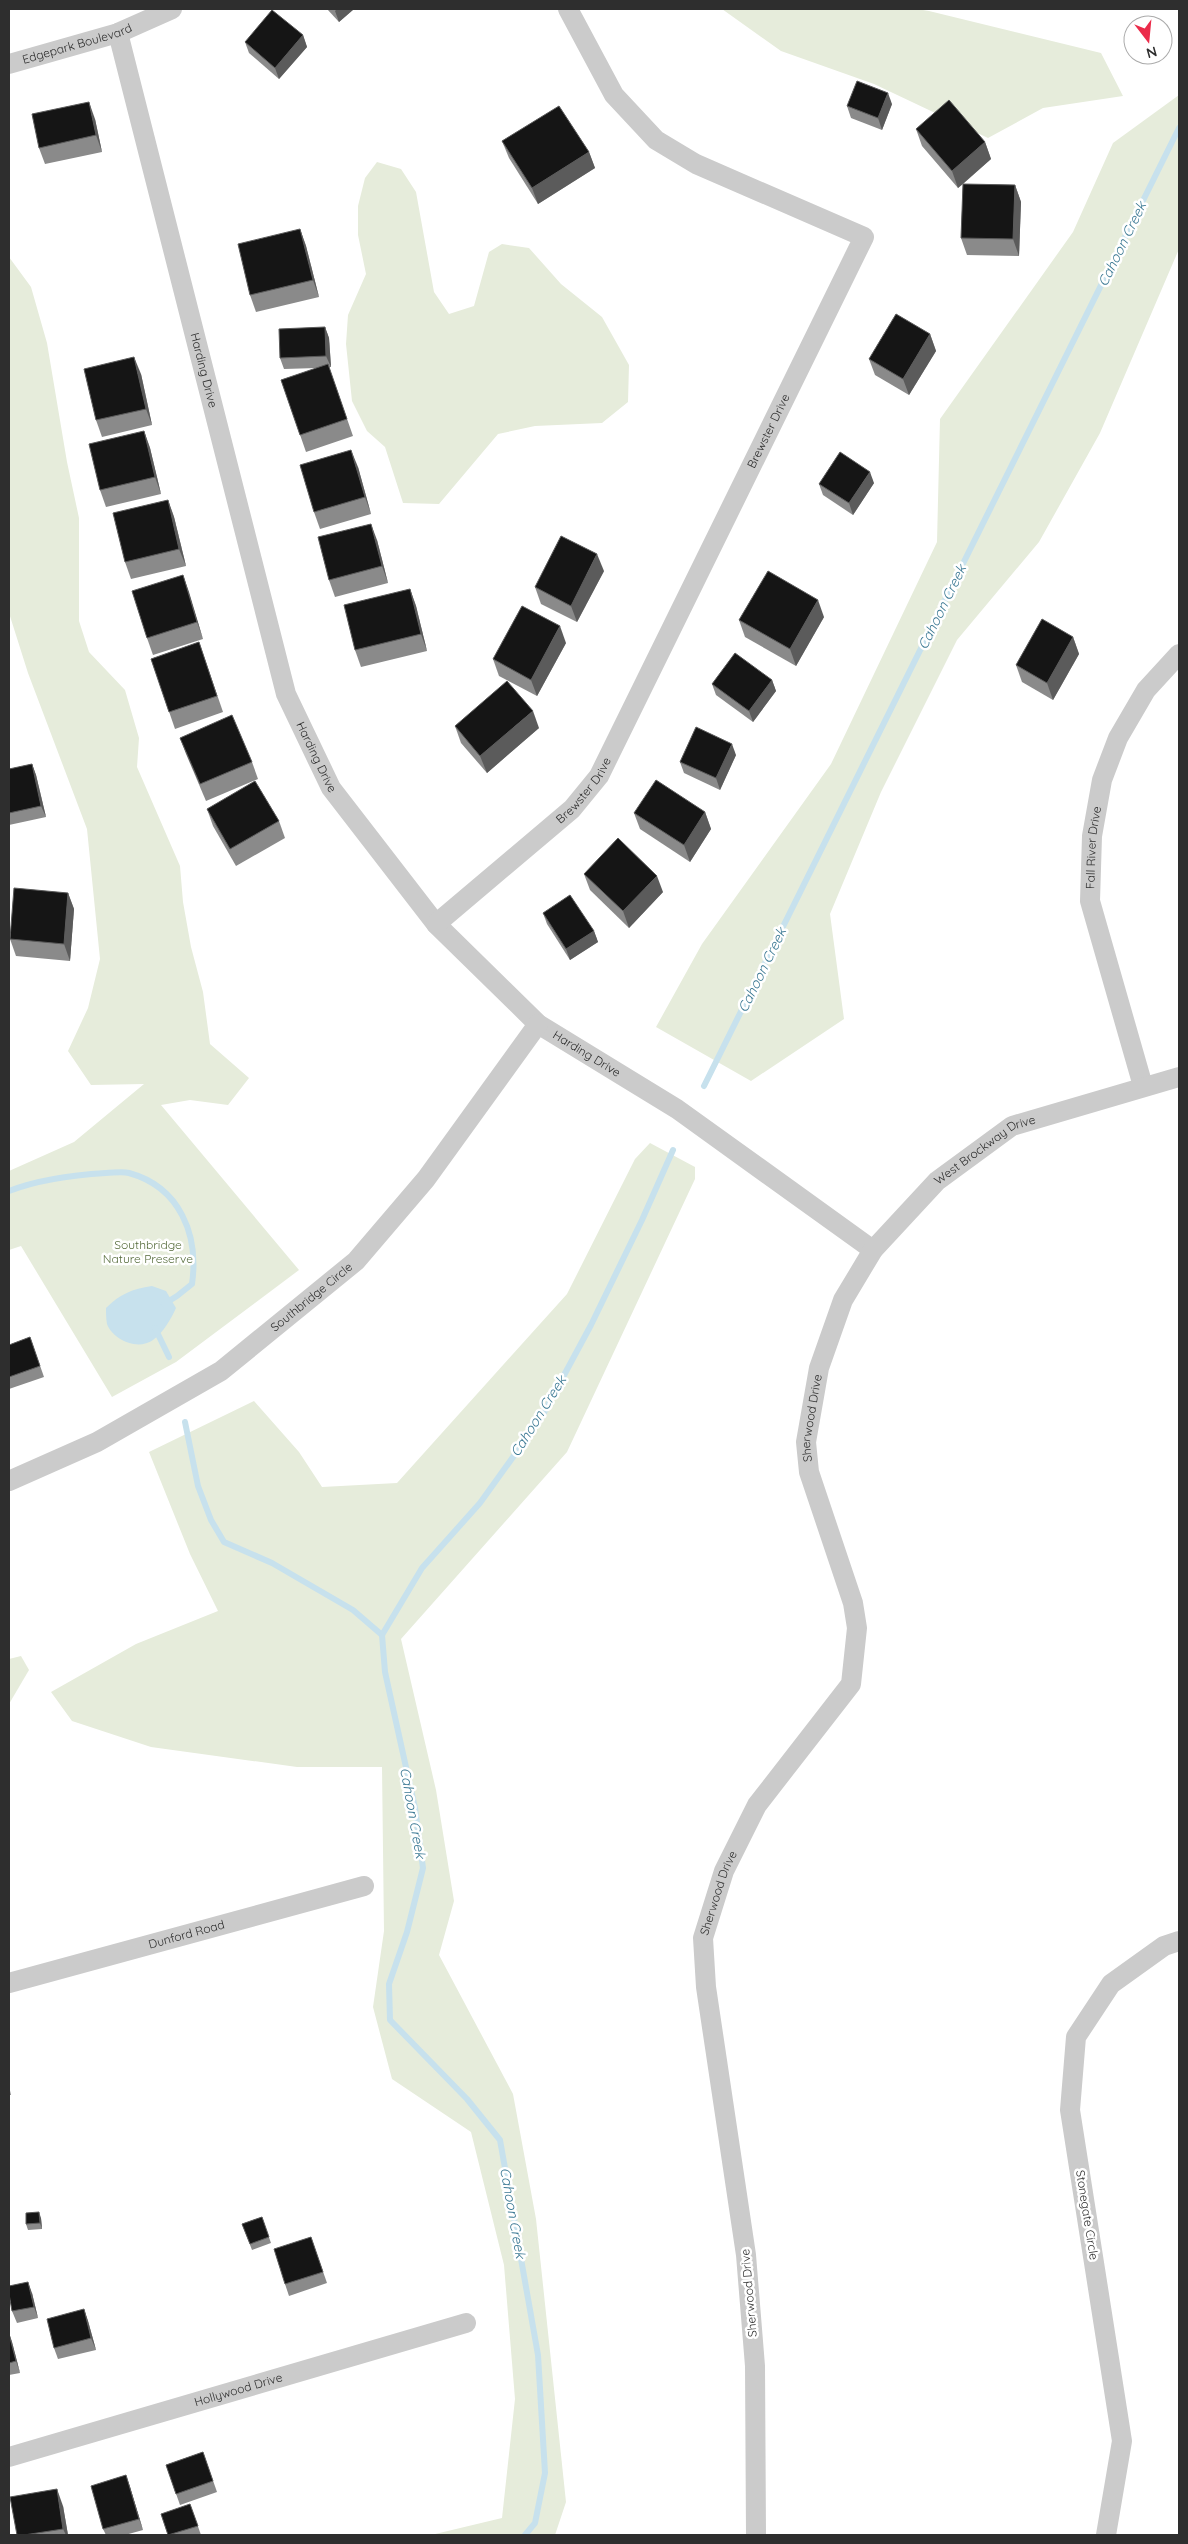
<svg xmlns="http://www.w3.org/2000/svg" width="1188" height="2544" font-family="Quicksand,sans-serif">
<rect width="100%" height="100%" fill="#fff"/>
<!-- green -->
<g fill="#e6ecdb">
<polygon points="722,9 917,9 929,11 1101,53 1123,96 1043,108 988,138 874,84 781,51"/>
<polygon points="1179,95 1179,249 1100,433 1039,542 957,640 881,792 830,914 844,1019 751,1081 656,1027 702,944 831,764 937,542 940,419 1073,232 1113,143"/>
<polygon points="377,162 401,169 416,192 434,292 449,314 474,306 489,252 502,244 529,248 561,284 602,317 629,365 628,402 602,423 535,426 498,434 439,504 403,503 385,447 367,431 352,401 346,344 348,315 366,274 358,235 358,206 365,178"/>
<polygon points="9,257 31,287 47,343 67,462 79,518 79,621 89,652 125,690 139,738 137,767 180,866 183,902 191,947 203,992 210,1044 249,1078 228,1105 190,1100 161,1105 299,1270 176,1362 112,1397 21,1246 9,1250 9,1171 74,1142 144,1084 91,1085 68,1051 88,1008 100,959 87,829 28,673 9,613"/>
<polygon points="650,1143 695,1167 695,1179 567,1452 401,1639 436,1790 454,1901 439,1955 513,2094 536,2219 566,2502 555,2535 431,2535 502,2518 515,2399 504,2265 471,2132 392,2079 373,2007 384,1931 382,1767 297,1767 151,1747 72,1721 51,1692 136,1644 218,1611 190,1554 149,1452 254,1401 299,1452 322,1487 397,1483 567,1294 635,1159"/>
<polygon points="21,1656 29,1670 9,1704 9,1659"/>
</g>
<!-- water -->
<path fill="#c7e1ed" d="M 152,1286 L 166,1291 L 176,1308 C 171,1319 163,1333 153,1340 C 138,1351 113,1340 107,1324 C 106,1319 106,1313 106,1308 C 120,1294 132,1289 152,1286 Z"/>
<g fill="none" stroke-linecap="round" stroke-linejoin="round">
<!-- stream -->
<g stroke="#c7e1ed" stroke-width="6">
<polyline points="704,1086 1179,128"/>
<path d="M 9,1191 C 40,1179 73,1175 106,1173 C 113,1173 122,1171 129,1173 C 180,1187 199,1235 192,1284 L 177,1296 L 164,1304"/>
<polyline points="155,1328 169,1357"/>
<polyline points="185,1422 198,1486 211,1520 224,1542 272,1563 353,1610 382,1635"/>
<polyline points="525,2535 535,2523 545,2473 538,2355 500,2140 467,2099 390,2020 389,1984 407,1932 423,1868 415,1808 385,1672 382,1635 422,1568 480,1503 541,1418 591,1325 642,1220 673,1150"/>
</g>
<!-- street -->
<g stroke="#cbcbcb" stroke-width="20">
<path id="s1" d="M 118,33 L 286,694 L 331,788 L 436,924 L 538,1024 L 677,1109 L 873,1250"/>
<path id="s2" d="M 9,64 L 118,33 L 172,9"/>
<path id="s3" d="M 436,924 L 572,809 L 599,776 L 864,237 L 696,164 L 656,140 L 614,95 L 568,9"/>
<path id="s4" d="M 1143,1086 L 1090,901 L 1092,836 L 1102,780 L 1118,738 L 1146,690 L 1179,654"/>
<path id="s5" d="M 9,1481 L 97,1442 L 221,1371 L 356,1261 L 426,1179 L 538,1024"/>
<path id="s6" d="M 9,1983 L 364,1886"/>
<path id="s7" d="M 9,2457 L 466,2323"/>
<path id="s8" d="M 756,2535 L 755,2366 L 746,2255 L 706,1987 L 703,1938 L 724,1871 L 757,1805 L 851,1684 L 857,1628 L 853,1603 L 809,1472 L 806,1442 L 819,1368 L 843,1300 L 873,1250 L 937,1181 L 1012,1126 L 1179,1077"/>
<polyline points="1106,2535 1122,2441 1070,2110 1076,2037 1111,1984 1164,1946 1179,1941"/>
</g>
</g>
<!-- wall -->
<g fill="#8a8a8a">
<polygon points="327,9 354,9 339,22"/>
<polygon points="303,35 307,47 279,79 249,53 245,42"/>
<polygon points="892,104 882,130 851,118 847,106"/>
<polygon points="95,119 102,152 45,164 39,148"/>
<polygon points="916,129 985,142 991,159 963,184 1015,185 1021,202 1019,256 967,255 961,238 963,184 958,188 922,146"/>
<polygon points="502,141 589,152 595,168 538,204 509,158"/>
<polygon points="300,229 306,246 319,297 256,312 250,295"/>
<polygon points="325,327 329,338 331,367 329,367 353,436 306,452 281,380 317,368 284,369 280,358"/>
<polygon points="930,334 936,351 909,395 875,375 869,359"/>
<polygon points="141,374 152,425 102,437 96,420"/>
<polygon points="144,431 150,448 161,494 106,507 100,490"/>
<polygon points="358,467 371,514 320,529 314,512"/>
<polygon points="874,483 853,515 823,495 819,484"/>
<polygon points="168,500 174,517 186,566 131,579 125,562"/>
<polygon points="377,540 388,583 335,597 329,580"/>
<polygon points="604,571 577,622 541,604 535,587"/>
<polygon points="183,575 203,639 153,655 147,638"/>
<polygon points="410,589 416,606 427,651 361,667 355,650"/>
<polygon points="824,617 796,666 745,637 739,620"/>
<polygon points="1073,637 1079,654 1053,700 1022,682 1016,665"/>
<polygon points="199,642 223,712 175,729 151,659"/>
<polygon points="566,643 537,696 499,676 493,659"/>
<polygon points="772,680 776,691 753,722 716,695 712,684"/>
<polygon points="455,726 539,728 487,773 461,743"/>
<polygon points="180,738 252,762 258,779 206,801 186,754"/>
<polygon points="736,755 720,790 684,773 680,762"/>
<polygon points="32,764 36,775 46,817 9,825 9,769"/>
<polygon points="207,809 279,821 285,838 236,866 213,826"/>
<polygon points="705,812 711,829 690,862 640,829 634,813"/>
<polygon points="584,874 663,892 629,928 590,890"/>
<polygon points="68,893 74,909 70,961 16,956 10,939"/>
<polygon points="543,913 594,931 598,942 570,960 547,924"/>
<polygon points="30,1337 44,1377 9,1389 9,1345"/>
<polygon points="9,2086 11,2095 9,2095"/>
<polygon points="262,2217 271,2243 252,2250 242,2224"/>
<polygon points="41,2218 42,2229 28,2230 26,2224"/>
<polygon points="311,2237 327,2283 289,2296 285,2284"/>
<polygon points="32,2293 38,2318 17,2323 12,2311"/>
<polygon points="84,2309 88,2321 96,2350 58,2359 54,2348"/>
<polygon points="9,2333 12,2342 20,2373 9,2375"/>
<polygon points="203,2452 217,2492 180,2505 166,2465"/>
<polygon points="126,2475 130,2487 143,2530 125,2535 106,2535 103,2529"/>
<polygon points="190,2504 201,2535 168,2535"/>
<polygon points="63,2506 68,2535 17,2535"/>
</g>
<!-- shaded-wall -->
<g fill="#5b5b5b">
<polygon points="337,9 354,9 339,22 335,11"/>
<polygon points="303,35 307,47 279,79 275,68"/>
<polygon points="888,93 892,104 882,130 878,118"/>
<polygon points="89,102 95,119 102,152 96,135"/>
<polygon points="985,142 991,159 958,188 952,171"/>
<polygon points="589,152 595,168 538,204 532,188"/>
<polygon points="1015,185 1021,202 1019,256 1013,239"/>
<polygon points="300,229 306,246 319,297 313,280"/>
<polygon points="325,327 329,338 331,367 326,356"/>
<polygon points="930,334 936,351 909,395 903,379"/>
<polygon points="134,357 141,374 152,425 146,409"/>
<polygon points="144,431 150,448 161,494 155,477"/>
<polygon points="351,450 358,467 371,514 365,497"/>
<polygon points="870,472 874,483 853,515 849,503"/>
<polygon points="168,500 174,517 186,566 179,549"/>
<polygon points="371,524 377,540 388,583 382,566"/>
<polygon points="597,554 604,571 577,622 571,606"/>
<polygon points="183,575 189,592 203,639 197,622"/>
<polygon points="410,589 416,606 427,651 421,634"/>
<polygon points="818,600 824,617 796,666 790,649"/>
<polygon points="560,626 566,643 537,696 531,680"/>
<polygon points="1073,637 1079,654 1053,700 1047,683"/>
<polygon points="772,680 776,691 753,722 749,711"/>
<polygon points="533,711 539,728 487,773 480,756"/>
<polygon points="732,744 736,755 720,790 716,778"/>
<polygon points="32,764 36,775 46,817 41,806"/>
<polygon points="705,812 711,829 690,862 684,845"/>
<polygon points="657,876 663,892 629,928 623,911"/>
<polygon points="68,893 74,909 70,961 64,944"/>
<polygon points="594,931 598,942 570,960 566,949"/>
<polygon points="39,2212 41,2218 42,2229 40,2223"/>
<polygon points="28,2282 32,2293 38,2318 34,2307"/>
<polygon points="84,2309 88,2321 96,2350 91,2338"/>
<polygon points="9,2333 12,2342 20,2373 16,2361"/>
<polygon points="126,2475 130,2487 143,2530 139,2519"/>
<polygon points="57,2489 63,2506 68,2535 66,2535 63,2529"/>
</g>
<!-- building -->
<g fill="#151515" stroke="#5b5b5b">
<polygon points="272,10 303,35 275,68 245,42"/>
<polygon points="857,81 888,93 878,118 847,106"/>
<polygon points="949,100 985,142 952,171 916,129"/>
<polygon points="89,102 96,135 39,148 32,114"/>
<polygon points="559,106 589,152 532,188 502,141"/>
<polygon points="963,184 1015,185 1013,239 961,238"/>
<polygon points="300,229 313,280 250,295 238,244"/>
<polygon points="896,314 930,334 903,379 869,359"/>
<polygon points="325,327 326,356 280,358 279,329"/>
<polygon points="134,357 146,409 96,420 84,369"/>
<polygon points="328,364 347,419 300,435 281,380"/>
<polygon points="144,431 155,477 100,490 89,444"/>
<polygon points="351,450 365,497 314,512 300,465"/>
<polygon points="840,452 870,472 849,503 819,484"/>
<polygon points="168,500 179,549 125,562 113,513"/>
<polygon points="371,524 382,566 329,580 318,537"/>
<polygon points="561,536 597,554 571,606 535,587"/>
<polygon points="768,571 818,600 790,649 739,620"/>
<polygon points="183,575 197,622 147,638 132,591"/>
<polygon points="410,589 421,634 355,650 344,605"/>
<polygon points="522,606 560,626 531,680 493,659"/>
<polygon points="1042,619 1073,637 1047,683 1016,665"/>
<polygon points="199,642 217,696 169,712 151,659"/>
<polygon points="735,653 772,680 749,711 712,684"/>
<polygon points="507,681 533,711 480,756 455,726"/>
<polygon points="232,715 252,762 200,784 180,738"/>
<polygon points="696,727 732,744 716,778 680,762"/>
<polygon points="32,764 41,806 9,813 9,769"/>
<polygon points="656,780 705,812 684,845 634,813"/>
<polygon points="255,781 279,821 230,849 207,809"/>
<polygon points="618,838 657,876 623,911 584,874"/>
<polygon points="14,888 68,893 64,944 10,939"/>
<polygon points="570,895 594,931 566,949 543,913"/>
<polygon points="30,1337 40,1366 9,1377 9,1345"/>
<polygon points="39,2212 40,2223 26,2224 26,2213"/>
<polygon points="262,2217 269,2237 250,2244 242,2224"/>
<polygon points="311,2237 323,2272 285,2284 274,2249"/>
<polygon points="28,2282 34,2307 12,2311 9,2294 9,2286"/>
<polygon points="84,2309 91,2338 54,2348 47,2319"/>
<polygon points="9,2334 16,2361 9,2363"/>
<polygon points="203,2452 213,2481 176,2494 166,2465"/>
<polygon points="126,2475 139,2519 103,2529 91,2486"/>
<polygon points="57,2489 63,2529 24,2535 17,2535 10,2497"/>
<polygon points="190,2504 198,2526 168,2535 161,2514"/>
</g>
<g text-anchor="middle" stroke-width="5" stroke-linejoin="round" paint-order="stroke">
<!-- street labels -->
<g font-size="12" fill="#2e2e2e" stroke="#fff">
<text dy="4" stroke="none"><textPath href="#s2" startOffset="71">Edgepark Boulevard</textPath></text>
<text dy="4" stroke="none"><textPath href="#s1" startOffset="348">Harding Drive</textPath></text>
<text dy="4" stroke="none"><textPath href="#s3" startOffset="605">Brewster Drive</textPath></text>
<text dy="4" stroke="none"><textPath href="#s1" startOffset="752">Harding Drive</textPath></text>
<text dy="4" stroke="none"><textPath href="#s3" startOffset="200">Brewster Drive</textPath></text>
<text dy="4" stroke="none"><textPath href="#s4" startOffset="246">Fall River Drive</textPath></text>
<text dy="4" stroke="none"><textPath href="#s1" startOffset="1158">Harding Drive</textPath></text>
<text dy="4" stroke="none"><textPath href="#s8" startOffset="1505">West Brockway Drive</textPath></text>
<text dy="4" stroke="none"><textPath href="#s5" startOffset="356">Southbridge Circle</textPath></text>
<text dy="4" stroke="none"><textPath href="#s8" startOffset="1172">Sherwood Drive</textPath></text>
<text dy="4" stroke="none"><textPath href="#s8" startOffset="648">Sherwood Drive</textPath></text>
<text dy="4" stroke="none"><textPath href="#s6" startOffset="184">Dunford Road</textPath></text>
<text transform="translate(1087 2215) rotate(81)" y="4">Stonegate Circle</text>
<text transform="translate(749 2293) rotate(-95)" y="4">Sherwood Drive</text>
<text dy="4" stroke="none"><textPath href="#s7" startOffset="239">Hollywood Drive</textPath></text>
</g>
<!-- park labels -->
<g font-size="12" fill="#556b3a" stroke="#fff">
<text x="148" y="1249">Southbridge<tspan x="148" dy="14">Nature Preserve</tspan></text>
</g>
<!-- water labels -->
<g font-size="14" font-style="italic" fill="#3a7893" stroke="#fff">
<text transform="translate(1122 244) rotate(-64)" y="5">Cahoon Creek</text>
<text transform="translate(942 607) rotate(-64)" y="5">Cahoon Creek</text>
<text transform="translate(762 970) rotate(-64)" y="5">Cahoon Creek</text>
<text transform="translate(538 1416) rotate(-58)" y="5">Cahoon Creek</text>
<text transform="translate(413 1813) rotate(80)" y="5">Cahoon Creek</text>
<text transform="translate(513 2213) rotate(80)" y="5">Cahoon Creek</text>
</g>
</g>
<!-- border -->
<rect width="1188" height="2544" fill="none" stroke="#2e2e2e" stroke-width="20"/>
<!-- north arrow -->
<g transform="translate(1148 40) rotate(164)"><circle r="24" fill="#ffffff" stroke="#ababab"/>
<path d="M0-4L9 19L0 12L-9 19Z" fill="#eb2b4a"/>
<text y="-8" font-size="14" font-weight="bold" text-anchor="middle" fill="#2e2e2e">N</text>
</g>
</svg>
